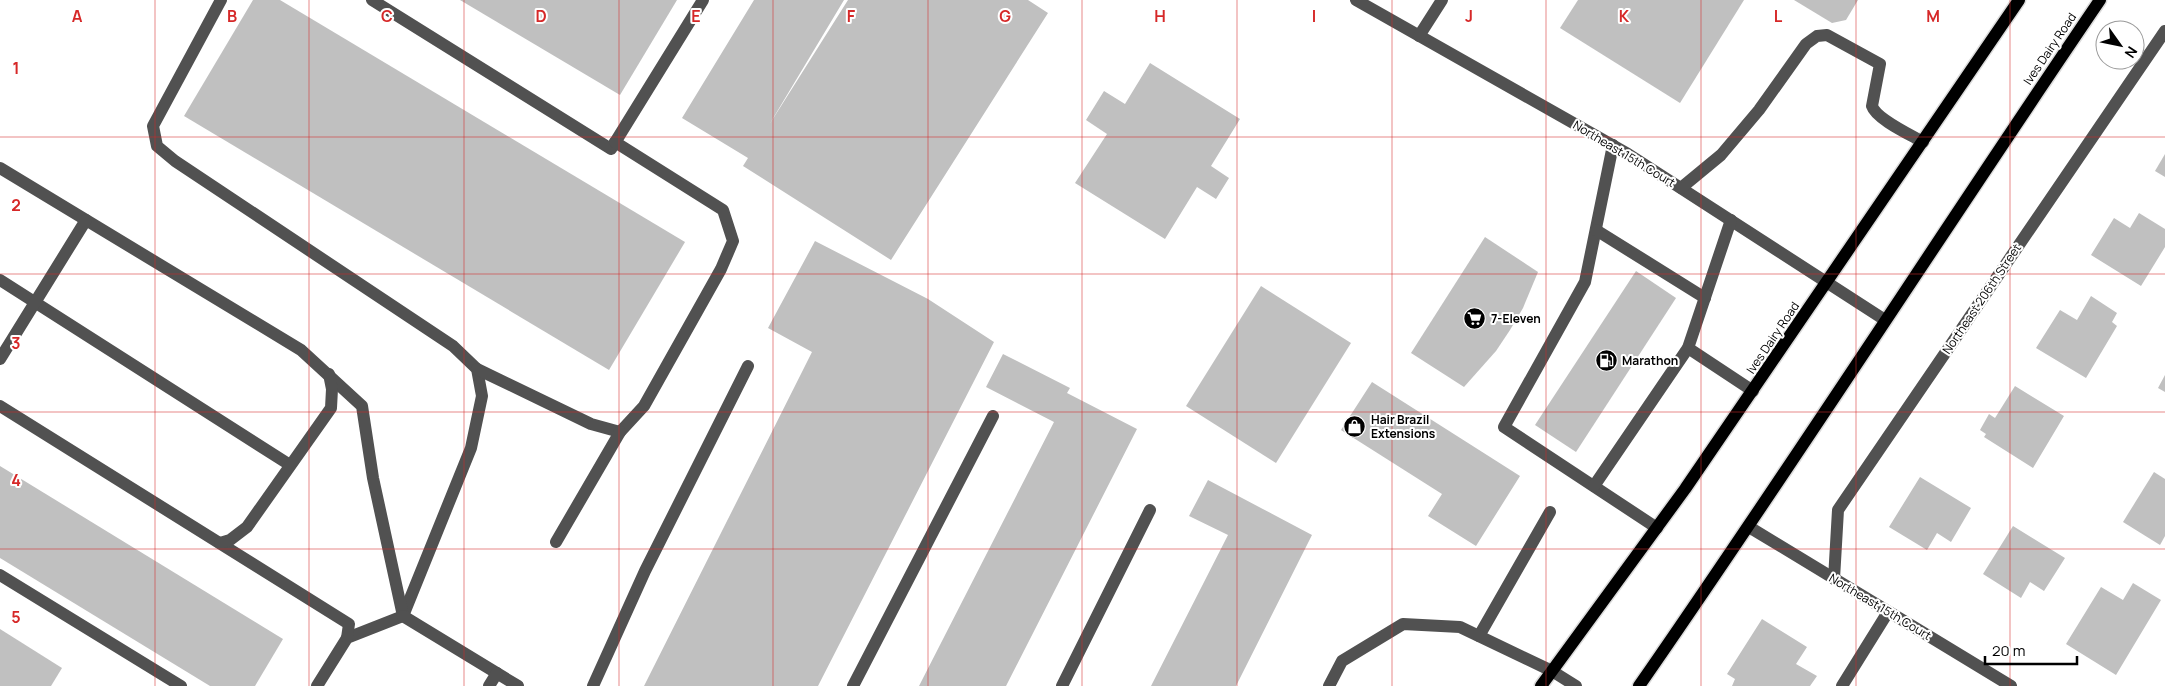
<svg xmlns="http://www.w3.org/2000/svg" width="2165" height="686" font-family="Manrope,sans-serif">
<rect width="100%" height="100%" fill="#fff"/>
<!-- building -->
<g fill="#c0c0c0">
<polygon points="253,0 280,0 685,242 609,370 184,116"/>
<polygon points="460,0 677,0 620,95"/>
<polygon points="754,0 844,0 769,125 848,0 1028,0 1048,13 891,260 743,166 748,158 682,118"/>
<polygon points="1578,0 1744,0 1680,103 1560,28"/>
<polygon points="1794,0 1858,0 1846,20 1832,23"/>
<polygon points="1150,63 1240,119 1211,166 1229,178 1216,199 1197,187 1165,239 1075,183 1107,134 1086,120 1104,91 1125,104"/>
<polygon points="2165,154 2165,177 2155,171"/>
<polygon points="2139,213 2165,229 2165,247 2141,286 2091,255 2114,218 2130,228"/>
<polygon points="1485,237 1538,272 1523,308 1510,330 1496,351 1464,387 1411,353"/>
<polygon points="815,241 928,299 994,342 818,686 644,686 812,352 768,328"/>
<polygon points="1636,271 1676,298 1576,452 1535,425"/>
<polygon points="1261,286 1351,343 1276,463 1186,406"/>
<polygon points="2091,296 2117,313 2112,322 2117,326 2086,378 2036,348 2060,310 2077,320"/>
<polygon points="1003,354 1070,388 1067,393 1137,429 1006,686 919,686 1054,422 986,387"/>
<polygon points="2165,375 2165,392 2158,388"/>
<polygon points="1372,382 1520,476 1476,546 1428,516 1442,494 1341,430"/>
<polygon points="2015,386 2064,416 2033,468 1984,437 1986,434 1980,430 1989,414 1995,418"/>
<polygon points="0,466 283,639 255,686 210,686 0,558"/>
<polygon points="2154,472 2165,479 2165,536 2160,545 2123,522"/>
<polygon points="1920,477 1971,508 1951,542 1937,533 1927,550 1889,527"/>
<polygon points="1208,480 1312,535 1236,686 1151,686 1228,535 1189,516"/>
<polygon points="2013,526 2065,558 2044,591 2030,582 2021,598 1983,574"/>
<polygon points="2133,583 2161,600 2116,675 2066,644 2101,587 2123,600"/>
<polygon points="1762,619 1807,647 1796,664 1817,676 1810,686 1732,686 1735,679 1727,674"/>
<polygon points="0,629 62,668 51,686 0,686"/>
</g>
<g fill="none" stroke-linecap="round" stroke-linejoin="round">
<defs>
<g id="major">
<polyline points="1541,686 1685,489 2019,0"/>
<path d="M 1639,686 C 1796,460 1945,228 2100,0"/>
</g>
</defs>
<!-- major casing -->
<use href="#major" stroke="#dbdbdb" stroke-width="15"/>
<!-- minor -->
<g stroke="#515151" stroke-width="12">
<polyline points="221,0 153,126 157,146 175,161 453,346 477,369 482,396 471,448 403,616 347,638 317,686"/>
<polyline points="372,0 611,149 703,0"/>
<polyline points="1356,0 1628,154 1885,320"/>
<polyline points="1419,36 1442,0"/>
<polyline points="1613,145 1585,282 1504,427 1657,528"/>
<polyline points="0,168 301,350 362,406 373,478 403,616"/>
<path d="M 1681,188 L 1721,155 L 1759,110 L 1806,44 L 1817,36 L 1827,35 L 1880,64 L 1872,106 C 1876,119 1911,135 1923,142"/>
<polyline points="1596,230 1705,298"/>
<polyline points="0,280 290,465"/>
<polyline points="1688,348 1753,391"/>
<polyline points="0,359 86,220"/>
<polyline points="477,369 591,424 620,432 644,406 721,269 733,241 723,210 615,142"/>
<polyline points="0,406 349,624 347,638"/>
<polyline points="1594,486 1688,348 1731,220"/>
<polyline points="1749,527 2011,686"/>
<polyline points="556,542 620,432"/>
<polyline points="220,543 230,540 247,527 331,408 332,389 329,374"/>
<polyline points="0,575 181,686"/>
<polyline points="1834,579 1838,510 2165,31"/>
<polyline points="403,616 518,686"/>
<polyline points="1479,636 1550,512"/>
<polyline points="489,686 497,673"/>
<polyline points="593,686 645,571 748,366"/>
<polyline points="853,686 993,416"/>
<polyline points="1062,686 1150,510"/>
<polyline points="1329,686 1342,661 1403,624 1460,627 1552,671 1576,686"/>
<polyline points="1842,686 1888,612"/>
</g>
<!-- major -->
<use href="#major" stroke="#000" stroke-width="12"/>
</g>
<!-- grid -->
<path fill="none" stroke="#d62828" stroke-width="1" stroke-opacity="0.55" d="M 155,0 L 155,686M 309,0 L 309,686M 464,0 L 464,686M 619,0 L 619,686M 773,0 L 773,686M 928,0 L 928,686M 1082,0 L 1082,686M 1237,0 L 1237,686M 1392,0 L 1392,686M 1546,0 L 1546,686M 1701,0 L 1701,686M 1856,0 L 1856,686M 2010,0 L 2010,686M 0,137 L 2165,137M 0,274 L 2165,274M 0,412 L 2165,412M 0,549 L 2165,549"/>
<!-- icons -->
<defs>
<symbol id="supermarket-disc" viewBox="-11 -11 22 22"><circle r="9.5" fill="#000" stroke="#fff"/><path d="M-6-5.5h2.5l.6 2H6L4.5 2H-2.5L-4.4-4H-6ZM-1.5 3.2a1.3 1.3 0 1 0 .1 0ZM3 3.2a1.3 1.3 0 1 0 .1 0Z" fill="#fff"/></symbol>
<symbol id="fuel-disc" viewBox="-11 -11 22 22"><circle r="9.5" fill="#000" stroke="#fff"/><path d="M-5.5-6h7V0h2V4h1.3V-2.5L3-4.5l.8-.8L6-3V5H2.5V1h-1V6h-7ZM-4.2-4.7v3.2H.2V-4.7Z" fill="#fff"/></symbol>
<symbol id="shop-disc" viewBox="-11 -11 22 22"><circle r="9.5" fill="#000" stroke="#fff"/><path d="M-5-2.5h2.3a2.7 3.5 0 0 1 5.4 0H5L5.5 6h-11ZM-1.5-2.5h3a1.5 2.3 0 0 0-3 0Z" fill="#fff"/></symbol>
</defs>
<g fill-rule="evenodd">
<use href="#supermarket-disc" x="1462" y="306" width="25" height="25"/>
<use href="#fuel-disc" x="1594" y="348" width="25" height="25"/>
<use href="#shop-disc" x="1342" y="414" width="25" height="25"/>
</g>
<g text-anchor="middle" stroke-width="4" stroke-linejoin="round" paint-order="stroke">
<!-- street labels -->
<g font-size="12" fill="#000" stroke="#fff">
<text transform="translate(2050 49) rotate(-56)" y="4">Ives Dairy Road</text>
<text transform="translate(1624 154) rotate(31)" y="4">Northeast 15th Court</text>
<text transform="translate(1982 299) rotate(-56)" y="4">Northeast 206th Street</text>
<text transform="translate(1773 338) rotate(-56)" y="4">Ives Dairy Road</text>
<text transform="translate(1880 607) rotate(31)" y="4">Northeast 15th Court</text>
</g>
<!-- poi labels -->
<g font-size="12" font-weight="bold" fill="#000" stroke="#fff" text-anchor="start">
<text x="1491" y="323">7-Eleven</text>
<text x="1622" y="365">Marathon</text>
<text x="1371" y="424">Hair Brazil<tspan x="1371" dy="14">Extensions</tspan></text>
</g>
</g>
<g font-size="16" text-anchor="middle" font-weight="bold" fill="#d62828" stroke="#fff" stroke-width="4" stroke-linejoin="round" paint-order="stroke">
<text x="77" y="22">A</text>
<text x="232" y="22">B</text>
<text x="387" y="22">C</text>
<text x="541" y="22">D</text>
<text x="696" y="22">E</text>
<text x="851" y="22">F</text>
<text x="1005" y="22">G</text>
<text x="1160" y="22">H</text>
<text x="1314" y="22">I</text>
<text x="1469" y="22">J</text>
<text x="1624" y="22">K</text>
<text x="1778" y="22">L</text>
<text x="1933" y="22">M</text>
<text x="16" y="74">1</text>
<text x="16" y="211">2</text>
<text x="16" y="349">3</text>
<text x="16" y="486">4</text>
<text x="16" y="623">5</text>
</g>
<!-- north arrow -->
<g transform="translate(2120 45) rotate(123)"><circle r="24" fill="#ffffff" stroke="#999999"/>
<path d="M0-4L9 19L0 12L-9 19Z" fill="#000000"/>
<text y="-8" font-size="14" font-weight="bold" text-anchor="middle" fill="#000000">N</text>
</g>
<!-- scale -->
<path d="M1985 656v8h92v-8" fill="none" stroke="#000000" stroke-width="2.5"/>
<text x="1992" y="656" font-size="15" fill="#000000" stroke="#ffffff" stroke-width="4" paint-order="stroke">20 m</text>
</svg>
